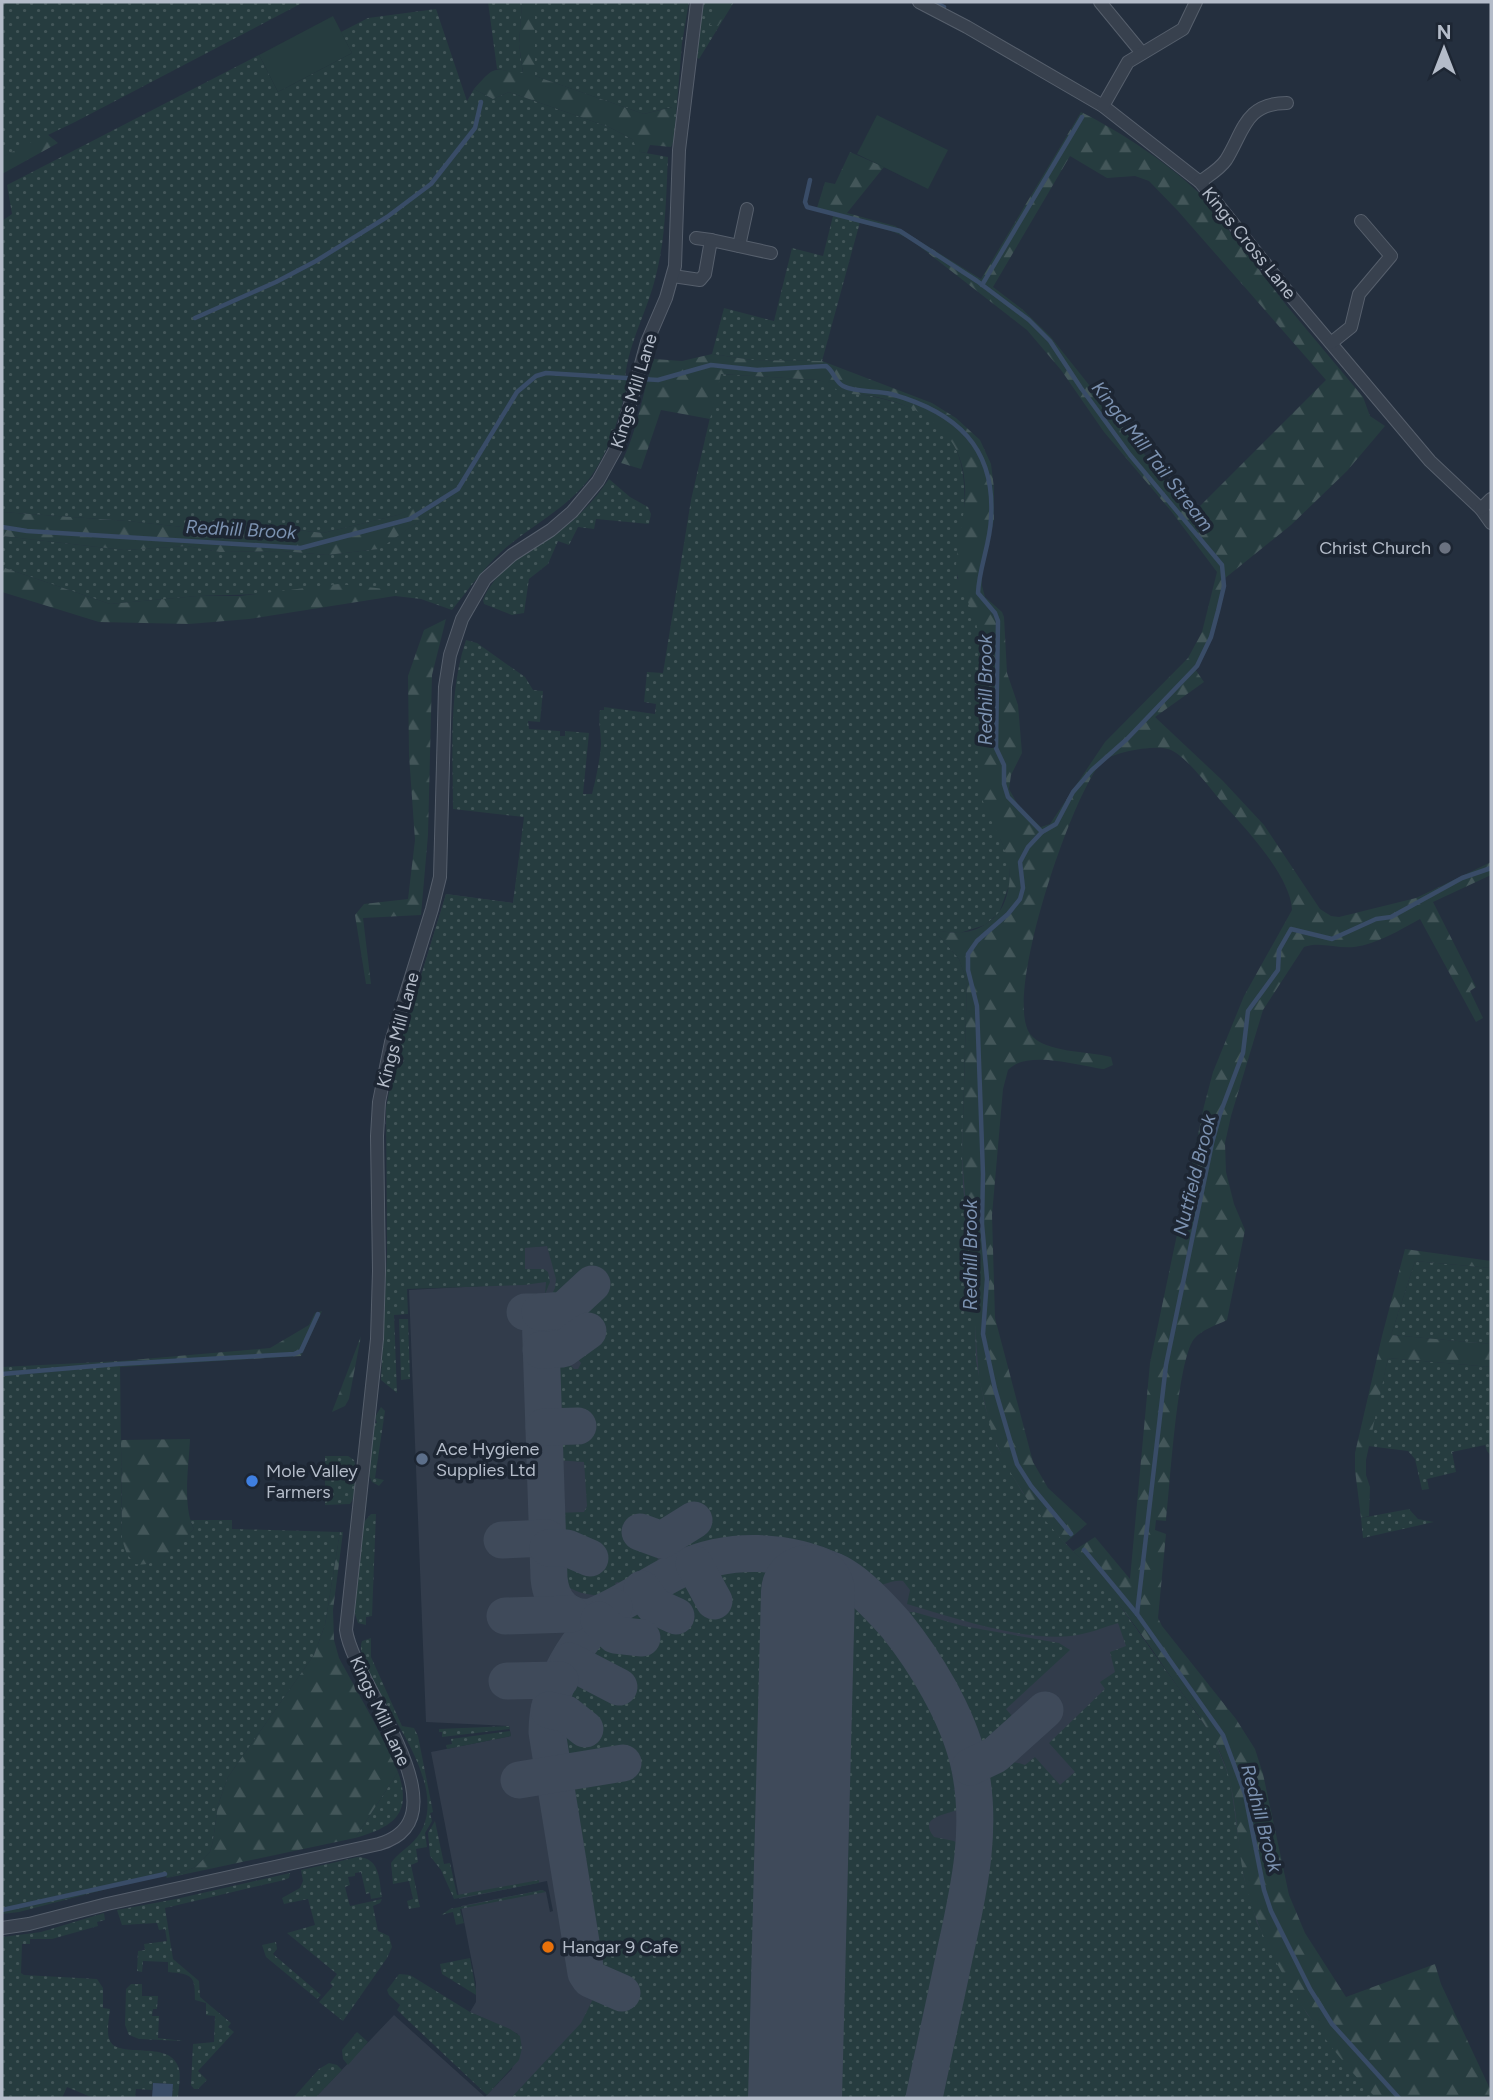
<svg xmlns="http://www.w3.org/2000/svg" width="1493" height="2100" font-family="Figtree,sans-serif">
<defs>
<pattern id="grass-dots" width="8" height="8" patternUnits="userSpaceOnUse" patternTransform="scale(1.75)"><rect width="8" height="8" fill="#263c3f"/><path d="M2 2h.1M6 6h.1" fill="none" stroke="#435659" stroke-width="1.8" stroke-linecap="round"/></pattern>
<pattern id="forest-firs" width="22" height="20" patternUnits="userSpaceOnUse" patternTransform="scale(1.75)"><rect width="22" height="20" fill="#263c3f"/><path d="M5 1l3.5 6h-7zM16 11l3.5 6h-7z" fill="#435659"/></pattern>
</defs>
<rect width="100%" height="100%" fill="#242f3e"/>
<!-- airport -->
<polygon fill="#323c4b" points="525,816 952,949 976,1326 1065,1543 1103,1582 1213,1737 1366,2088 1376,2098 315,2098 394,2015 485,2097 512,2069 518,2034 470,2012 476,2002 476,1983 461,1906 542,1890 546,1892 550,1912 553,1911 547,1881 459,1899 459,1897 431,1752 511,1736 509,1726 426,1722 409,1290 482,1286 525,1247 547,1246 552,1204 385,1124 395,1061 446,894 513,903"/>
<!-- grass -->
<g fill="url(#grass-dots)">
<polygon points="2,2 304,2 75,122 2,157"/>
<polygon points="488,2 522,2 519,44 523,74 497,69"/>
<polygon points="535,2 689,2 682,43 674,141 671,147 672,107 644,114 535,76"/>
<polygon points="704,2 734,2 699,59 696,57 699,21"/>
<path d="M 436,9 L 467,101 L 474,89 L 493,99 L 509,92 L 609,127 L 632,139 L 640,152 L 668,157 C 666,196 666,237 656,275 C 648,310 629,341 625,378 L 629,379 C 620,413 612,446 592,475 C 569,508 531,525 501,552 C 483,569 468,590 452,610 L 421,599 L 395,596 L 395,590 L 197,596 L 110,604 L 2,567 L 2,536 L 124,550 L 187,546 L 220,552 L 282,551 L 327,555 L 378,549 L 421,520 L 414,507 L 398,515 L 323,533 L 264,526 L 201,529 L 127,521 L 2,512 L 2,221 L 12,214 L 7,185 L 259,55 L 278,92 L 352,53 L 341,32 L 368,18 Z"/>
<polygon points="833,216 860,222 822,361 752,360 712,354 724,308 774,321 792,248 823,256"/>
<path d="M 720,374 L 817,380 L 831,383 C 840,396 861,393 875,397 C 891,401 912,406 926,415 C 982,448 962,525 957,578 L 971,590 L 984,662 L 984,799 L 1009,860 L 1010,883 L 999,913 L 985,925 L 960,933 L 935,931 L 959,959 L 967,981 L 962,1155 L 963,1186 L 975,1312 L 976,1361 L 985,1406 L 998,1448 L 1022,1492 L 1065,1543 L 1103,1582 L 1213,1737 L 1230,1779 L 1244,1878 L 1257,1923 L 1307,2014 L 1376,2098 L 934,2098 C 945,2051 955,2004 966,1957 C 974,1918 984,1876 986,1836 C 987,1821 978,1789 985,1778 C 994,1761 1009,1759 1025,1765 L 1035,1757 L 1060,1785 L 1075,1772 L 1049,1743 L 1105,1689 L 1100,1682 L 1115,1672 L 1110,1652 L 1126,1646 L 1118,1623 C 1102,1628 1088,1634 1071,1636 C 1021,1641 955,1618 907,1604 L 910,1590 L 903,1581 C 890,1579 883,1588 870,1585 L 826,1552 L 813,1545 L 793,1541 L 719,1542 L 698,1549 L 668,1563 L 668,1546 L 697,1524 L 699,1519 L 695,1516 L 669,1530 L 660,1527 L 654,1532 L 643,1525 L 635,1527 L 633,1532 L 635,1538 L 640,1541 L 646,1539 L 657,1548 L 658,1569 L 624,1588 L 618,1582 L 615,1583 L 619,1591 C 600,1600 571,1594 557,1578 L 556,1558 L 572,1556 L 590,1564 L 595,1562 L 597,1557 L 593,1551 L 575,1546 L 568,1539 L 554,1539 L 554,1513 L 584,1512 L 587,1506 L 584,1462 L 555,1460 L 554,1438 C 563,1431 574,1436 583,1430 L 582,1422 L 579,1419 L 557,1420 L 553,1415 L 552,1391 L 558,1391 L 558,1383 L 548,1382 L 547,1354 C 560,1353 566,1360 574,1369 L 578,1369 L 581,1363 L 573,1353 L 574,1347 L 591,1335 L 593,1331 L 590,1327 L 586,1327 C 573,1336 563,1344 547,1345 L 546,1316 L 555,1316 L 562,1320 L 567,1318 C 575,1307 581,1295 596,1291 L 599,1284 L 596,1278 L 587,1277 L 583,1286 L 565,1304 L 545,1308 L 555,1288 L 556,1279 L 547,1246 L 525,1248 L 525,1269 L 544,1269 L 548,1272 L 550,1282 L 545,1294 L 546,1282 L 524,1285 L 407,1289 L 408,1314 L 394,1315 L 397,1393 L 381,1380 L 387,1253 L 386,1108 L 395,1061 L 446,894 L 513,903 L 524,817 L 453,809 C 453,753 448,693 466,640 L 477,643 L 525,677 L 533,690 L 543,691 L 540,722 L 528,721 L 529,729 L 560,731 L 560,736 L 565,736 L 565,731 L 589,733 L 583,794 L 592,794 C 596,778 600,760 601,744 C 601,732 598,722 600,710 L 604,710 L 604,707 L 655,714 L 656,704 L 644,702 L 647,672 L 663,673 L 691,500 Z"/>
<path d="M 609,479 L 630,497 L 648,507 L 651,514 L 649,524 L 596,519 L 594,529 L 578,527 L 569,545 L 558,541 L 548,564 L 529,579 L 524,613 L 512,615 L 484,604 L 483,600 C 495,569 529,552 555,534 C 577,519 594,501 609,479 Z"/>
<polygon points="1415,1261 1491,1268 1491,1344 1391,1335"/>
<polygon points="399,1319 408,1319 410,1379 401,1380"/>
<polygon points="1388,1358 1491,1367 1491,1456 1487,1451 1485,1445 1452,1452 1456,1472 1427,1479 1429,1489 1422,1490 1415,1459 1408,1451 1368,1446"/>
<polygon points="120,1361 122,1540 147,1564 165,1556 194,1529 190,1520 232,1520 232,1529 340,1532 325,1625 314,1655 228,1777 218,1805 213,1841 210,1852 196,1867 167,1878 164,1874 19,1912 2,1914 2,1367"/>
<polygon points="381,1407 385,1411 375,1478 384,1480 379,1486 372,1482 369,1475 374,1423 377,1423 375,1417"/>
<path d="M 325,1456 L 348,1456 L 354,1460 C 358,1472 357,1494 350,1504 L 325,1505 Z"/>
<polygon points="1409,1509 1418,1519 1434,1522 1363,1538 1361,1518"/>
<polygon points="371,1514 376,1514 372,1616 366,1617 366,1625 358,1623 354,1611 363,1523"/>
<path d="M 743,1569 C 767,1568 801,1568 823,1578 C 868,1600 927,1678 945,1724 C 954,1744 957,1766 960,1787 L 953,1790 L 961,1791 L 962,1807 C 951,1816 916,1814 934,1837 L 954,1841 L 962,1847 L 961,1869 L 953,1913 L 914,2098 L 511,2098 L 581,2023 L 599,1987 L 614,1993 L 619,2001 L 626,1999 L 629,1993 L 624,1986 L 616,1988 L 599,1981 L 580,1848 L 566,1775 L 576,1777 L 581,1772 L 618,1766 L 619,1769 L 631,1768 L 629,1755 L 617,1756 L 617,1760 L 581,1766 L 573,1762 L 565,1767 L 559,1734 L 562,1717 L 583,1735 L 589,1734 L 591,1730 C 588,1721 573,1709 564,1711 L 566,1706 L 581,1673 L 610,1688 L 614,1695 L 621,1695 L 627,1687 L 624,1681 L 615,1680 L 585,1664 L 597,1643 L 607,1632 L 613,1640 L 641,1644 L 645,1642 L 646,1636 L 644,1633 L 614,1628 L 612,1627 L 647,1602 L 650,1611 L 674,1621 L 678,1620 L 681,1615 C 677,1610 659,1602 653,1598 L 696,1576 L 697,1585 L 701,1588 L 708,1603 L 714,1605 L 717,1603 L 718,1598 L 702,1573 Z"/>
<polygon points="907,1612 914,1612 963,1626 1059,1643 1070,1650 1006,1709 1019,1724 994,1746 982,1749 976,1745 959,1707 906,1622 905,1617"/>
<path d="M 371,1638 L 371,1657 L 402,1726 L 414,1728 L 418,1736 L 433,1812 L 430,1813 L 432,1821 L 425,1833 L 427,1847 L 416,1849 L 418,1862 L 411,1865 L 420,1907 L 409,1909 L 407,1901 L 413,1899 L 409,1881 L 393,1884 L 391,1863 C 402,1848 418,1844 425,1822 C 444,1762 350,1672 362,1641 Z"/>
<polygon points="509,1726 510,1729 442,1737 442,1732 439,1732 439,1729"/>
<polygon points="510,1731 511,1736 447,1749 446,1745 452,1744 451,1739"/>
<path d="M 398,1772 C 413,1814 393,1827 355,1838 Z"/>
<polygon points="435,1821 444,1864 450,1863 457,1895 539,1880 539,1883 454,1899 441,1870 430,1856 428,1833"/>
<path d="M 358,1857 C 380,1858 379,1879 382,1897 L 371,1899 L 370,1893 L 366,1894 L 361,1872 L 355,1873 L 355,1876 L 348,1877 L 350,1885 L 345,1887 L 350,1906 L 382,1899 L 380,1903 L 373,1906 L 378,1931 L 389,1936 L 392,1947 L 387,1958 L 343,2021 L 319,2002 L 333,1986 L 330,1983 L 337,1974 L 287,1933 L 315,1925 L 308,1899 L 284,1904 L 282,1898 L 300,1888 L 303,1881 L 301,1870 Z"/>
<path d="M 290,1873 L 289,1878 L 284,1880 L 165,1908 L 173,1959 L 199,1981 L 200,1997 L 231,2023 L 228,2027 L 234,2032 L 198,2071 L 207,2080 L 198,2089 L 194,2089 L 191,2085 L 193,2044 L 214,2042 L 215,2016 L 206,2015 L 206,2003 L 195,2000 C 195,1976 193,1974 168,1972 L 168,1962 L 143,1961 L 142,1972 L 137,1971 L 138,1951 L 145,1950 L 144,1944 L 167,1941 L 165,1929 L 159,1930 L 157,1923 L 122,1925 L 117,1910 L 176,1899 Z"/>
<polygon points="542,1890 546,1892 460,1909 464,1923 456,1925 453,1912 441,1915 450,1909"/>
<path d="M 104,1913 L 105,1920 L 97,1922 L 98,1926 L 52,1939 L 30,1939 L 30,1944 L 22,1944 L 21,1973 L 24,1975 L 97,1979 L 103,1988 L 103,2008 L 110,2009 C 109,2018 106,2033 110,2041 C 119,2059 168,2040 178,2066 C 182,2075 178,2089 178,2098 L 172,2098 L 173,2084 L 153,2083 L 152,2090 L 136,2089 L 135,2098 L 93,2098 L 67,2087 L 62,2098 L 2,2098 L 2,1937 L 41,1932 Z"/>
<polygon points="276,1942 277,1949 273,1954 321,1995 317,1999 266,1957 262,1945"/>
<polygon points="470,1958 476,1990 476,1995 442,1974 440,1964"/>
<polygon points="399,1974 410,1975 470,2012 510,2029 520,2036 522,2048 519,2060 487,2095 397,2010 400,2005 389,1995 387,1990"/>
<polygon points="131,1984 142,1984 142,1996 158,1996 157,2009 153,2009 152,2016 159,2016 158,2038 184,2041 139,2039 129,2035 125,2025 126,1989"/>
<polygon points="357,2032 368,2042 348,2065 343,2059 342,2050"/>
<polygon points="329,2063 337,2065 342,2070 315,2098 294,2097 319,2069"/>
</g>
<!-- forest -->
<g fill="url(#forest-firs)" fill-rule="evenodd">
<path d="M 522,2 L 535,2 L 535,76 L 644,114 L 673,107 L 671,147 L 650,145 L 647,153 L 639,152 L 632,139 L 609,127 L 509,92 L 493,99 L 474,89 C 496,64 492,69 523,73 L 519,44 Z"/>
<polygon points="714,2 733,2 718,26 710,25"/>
<path d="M 1081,112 C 1123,133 1171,165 1204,198 L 1287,306 L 1363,397 L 1370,416 L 1385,426 L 1347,471 L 1291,525 L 1224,579 L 1213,633 L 1195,669 L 1204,682 L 1155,717 L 1223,781 L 1264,825 L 1320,909 L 1331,916 L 1339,917 L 1416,898 L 1491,862 L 1491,875 L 1433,902 L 1476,987 L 1470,991 L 1483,1018 L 1476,1022 L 1420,919 C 1400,930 1377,944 1354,947 C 1337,949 1320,941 1304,947 L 1263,1010 L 1231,1116 L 1225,1143 L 1226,1172 L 1234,1204 L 1245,1230 L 1227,1320 C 1217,1325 1201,1330 1194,1339 C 1177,1361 1170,1487 1166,1521 L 1156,1520 L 1155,1530 L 1166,1534 L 1158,1618 L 1162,1626 L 1236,1719 L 1255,1749 L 1263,1774 L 1289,1895 L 1305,1933 L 1346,1997 L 1435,1964 L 1441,1984 L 1491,2091 L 1491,2098 L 1376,2098 C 1322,2043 1259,1953 1244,1877 C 1236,1840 1238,1799 1224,1762 C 1214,1734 1194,1710 1177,1686 C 1145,1639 1113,1592 1073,1551 L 1095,1537 L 1130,1579 L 1150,1363 L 1204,1106 L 1213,1072 L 1244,996 L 1292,910 C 1291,878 1249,832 1227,808 C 1214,794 1186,754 1168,749 C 1154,745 1111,752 1101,763 C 1071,797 1003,997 1030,1034 C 1045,1053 1088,1051 1111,1057 L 1113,1065 L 1104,1069 C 1079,1066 1027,1049 1008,1070 L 1003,1089 L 992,1215 L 995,1318 L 1033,1462 L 1048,1488 L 1087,1524 L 1065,1543 L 1029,1502 L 1005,1464 L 991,1430 L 979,1378 L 962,1155 L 967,981 L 959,959 L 934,930 C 954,934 973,935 990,921 C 1001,913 1005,903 1008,890 C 1018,848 980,818 978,778 C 976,728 987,677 977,627 C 973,606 958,589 956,567 C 957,543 964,520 965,497 C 968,436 927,407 872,396 C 863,394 854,395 845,393 C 833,390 832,383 817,380 L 721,374 L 710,419 L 661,410 L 641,469 L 621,463 C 638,431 642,393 654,359 L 682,361 L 712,354 L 752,360 L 822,361 L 932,403 L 956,418 L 980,440 L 991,464 L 994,488 L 994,520 L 982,572 L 982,586 L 985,597 L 1002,612 L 1004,617 L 1007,673 L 1018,705 L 1022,753 L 1011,775 L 1009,789 L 1018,805 L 1041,827 L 1050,824 L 1105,742 L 1188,658 L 1202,632 L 1217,572 L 1171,511 L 1104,432 L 1061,370 L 1027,330 L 910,239 L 891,231 L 816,211 L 825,182 L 835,184 L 850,152 L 884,167 L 847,213 L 895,226 L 981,279 ZM 1070,156 L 1107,178 L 1135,176 L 1149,181 L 1178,211 L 1326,380 L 1192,514 L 1050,336 L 1022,309 L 993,287 Z"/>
<polygon points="47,134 58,143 2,174 2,157"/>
<polygon points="415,506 421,520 379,549 327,555 282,551 220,552 187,546 124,550 2,536 2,512 127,521 201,529 264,526 323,533 398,515"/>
<polygon points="2,567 110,604 197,596 240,596 338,584 395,590 395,596 249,619 189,624 99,622 2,592"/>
<polygon points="446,619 432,675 428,835 421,915 363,918 371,984 366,984 355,915 364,904 408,899 415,840 409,755 408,676 424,630"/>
<polygon points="1405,1249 1491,1261 1491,1268 1415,1261 1391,1335 1491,1344 1491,1367 1388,1358 1366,1460 1366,1475 1370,1487 1369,1516 1361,1518 1355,1470 1355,1453 1382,1336"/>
<polygon points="322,1311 301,1356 120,1367 120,1361 270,1348 309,1325 315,1313"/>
<polygon points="361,1336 349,1399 345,1406 332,1412"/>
<path d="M 190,1439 C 189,1465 182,1506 194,1529 C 177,1545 161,1568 135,1564 L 127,1554 L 122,1540 L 121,1440 Z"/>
<polygon points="340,1532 343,1532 333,1610 334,1640 339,1658 384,1740 398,1772 355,1838 167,1878 196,1867 210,1852 213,1841 218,1805 228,1777 314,1655 325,1625"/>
</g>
<!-- park -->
<g fill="#263c3f">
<polygon points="333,16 352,53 278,92 259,55"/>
<polygon points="877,115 948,150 928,189 857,154"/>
</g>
<!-- water -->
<polygon fill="#394c67" points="153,2083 173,2084 172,2098 152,2098"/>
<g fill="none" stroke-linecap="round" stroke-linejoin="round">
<!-- stream -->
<g stroke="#394c67" stroke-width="4.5">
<polyline points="936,3 944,7"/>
<polyline points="810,180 805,202 807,207 900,231 977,281 1029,320 1050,341 1081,388 1130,455 1222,565 1224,586 1218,611 1211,637 1197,666 1127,739 1092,770 1073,792 1056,824 1042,832"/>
<polyline points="982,285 1082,117"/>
<polyline points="195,318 276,282 316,261 387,217 431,184 475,128 481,102"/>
<path d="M 2,527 L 27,531 L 301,548 L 410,519 L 458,489 L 517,392 L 536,376 L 546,373 L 658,380 L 711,365 L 757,370 L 826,366 C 834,371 834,381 843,386 C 856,393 876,390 891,394 C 956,412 996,447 991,519 C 990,544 979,568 978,593 L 995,613 L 998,621 L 996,748 L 1004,765 L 1004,784 L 1008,797 L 1042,832 L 1028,847 L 1020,862 L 1023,888 L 1020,899 L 1008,914 L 977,941 L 968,954 L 968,970 L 977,1006 L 983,1174 L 982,1224 L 987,1279 L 983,1334 L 995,1389 L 1017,1464 L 1031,1486 L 1071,1534"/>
<polyline points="2,1374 118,1364 294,1354 301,1351 318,1314"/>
<polyline points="1084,1550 1137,1614 1223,1735 1245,1794 1264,1890 1271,1911 1310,1989 1332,2024 1399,2098"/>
<polyline points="1137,1614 1166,1365 1212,1143 1220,1114 1243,1053 1248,1011 1278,970 1279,950 1291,929 1332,939 1376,919 1391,917 1462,878 1491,868"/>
<polyline points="2,1910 165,1874"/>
</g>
<!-- taxiway -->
<g stroke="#3f4a5a" stroke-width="37">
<path d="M 525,1312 L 540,1312 L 549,1578 C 551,1602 566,1620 591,1617 C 623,1605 651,1583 681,1569 C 728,1547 787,1549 833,1571"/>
<polyline points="540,1312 564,1310 592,1284"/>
<polyline points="541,1350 563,1349 588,1331"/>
<polyline points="544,1427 578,1426"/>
<polyline points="640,1532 662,1540 694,1520"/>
<polyline points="502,1540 547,1538"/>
<polyline points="548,1548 567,1548 590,1558"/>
<polyline points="694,1564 714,1601"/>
<path d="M 810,1575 L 822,1568 C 846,1569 880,1607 896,1625 C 925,1661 957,1714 968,1760 C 984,1825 969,1890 955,1953 C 945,2002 934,2050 924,2098"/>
<polyline points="642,1589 654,1606 676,1616"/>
<path d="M 614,1607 C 579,1635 547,1685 547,1732 L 586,1973 L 590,1979 L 622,1993"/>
<polyline points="505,1616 571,1614"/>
<polyline points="599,1620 615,1635 642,1638"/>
<polyline points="569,1661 619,1687"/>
<polyline points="507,1681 560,1680"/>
<polyline points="549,1710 566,1714 585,1729"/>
<polyline points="970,1767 995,1755 1045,1710"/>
<polyline points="519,1780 623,1763"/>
</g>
<!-- runway -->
<polyline stroke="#3f4a5a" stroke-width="94" points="795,2098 808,1592"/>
<defs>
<g id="minor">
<polyline points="919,2 967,27 1103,106 1200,182 1291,296 1430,461 1481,509 1491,523"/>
<polyline points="1100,2 1142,53"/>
<polyline points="1103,106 1128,62 1183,29 1196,2"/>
<path d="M 1200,182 C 1208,176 1220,169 1226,160 C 1244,131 1245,103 1287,103"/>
<polyline points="696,238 711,240"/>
<polyline points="739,246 747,209"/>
<polyline points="673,276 700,280 705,274 711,240 771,253"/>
<polyline points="1331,343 1351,327 1359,294 1391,256 1361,221"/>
<polyline points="1481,509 1491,499"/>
<path d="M 2,1928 L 29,1924 L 107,1904 L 379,1844 C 470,1818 353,1683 346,1630 L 377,1339 L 379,1271 L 377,1136 L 379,1102 L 391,1042 L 432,909 L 440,877 L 445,687 L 450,655 L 462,619 L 485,579 L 512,555 L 551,530 L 572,512 L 598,481 L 620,441 L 647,342 L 666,298 L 675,266 L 679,150 L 697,2"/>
</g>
</defs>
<!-- minor casing -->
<use href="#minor" stroke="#565f6c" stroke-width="14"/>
<!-- minor -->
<use href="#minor" stroke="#38414e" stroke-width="12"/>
</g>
<!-- markers -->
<circle fill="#6b7280" stroke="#1d2633" stroke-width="2.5" cx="1445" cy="548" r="7"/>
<circle fill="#5c6f8a" stroke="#1d2633" stroke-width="2.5" cx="422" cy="1459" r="7"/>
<circle fill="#3f7fe0" stroke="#1d2633" stroke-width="2.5" cx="252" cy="1481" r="7"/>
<circle fill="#e8710a" stroke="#1d2633" stroke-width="2.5" cx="548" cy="1947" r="7"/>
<g text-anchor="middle" stroke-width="7" stroke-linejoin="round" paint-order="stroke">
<!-- street labels -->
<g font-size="18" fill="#b4bcc9" stroke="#1d2633">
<text transform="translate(1249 243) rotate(51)" y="6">Kings Cross Lane</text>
<text transform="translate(634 391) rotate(-73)" y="6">Kings Mill Lane</text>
<text transform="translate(398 1030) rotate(-75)" y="6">Kings Mill Lane</text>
<text transform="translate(380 1711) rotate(65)" y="6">Kings Mill Lane</text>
</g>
<!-- poi labels -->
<g font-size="18" fill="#b4bcc9" stroke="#1d2633" text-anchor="start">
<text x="1431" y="554" text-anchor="end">Christ Church</text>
<text x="436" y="1455">Ace Hygiene<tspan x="436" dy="21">Supplies Ltd</tspan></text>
<text x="266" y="1477">Mole Valley<tspan x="266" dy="21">Farmers</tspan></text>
<text x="562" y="1953">Hangar 9 Cafe</text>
</g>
<!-- water labels -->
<g font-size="19" font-style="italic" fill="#7c92b1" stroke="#1d2633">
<text transform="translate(1153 456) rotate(52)" y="7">Kingd Mill Tail Stream</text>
<text transform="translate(241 529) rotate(3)" y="7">Redhill Brook</text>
<text transform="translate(985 690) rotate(-90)" y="7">Redhill Brook</text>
<text transform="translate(1194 1175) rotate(-76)" y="7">Nutfield Brook</text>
<text transform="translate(970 1255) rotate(-90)" y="7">Redhill Brook</text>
<text transform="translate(1262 1818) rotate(75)" y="7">Redhill Brook</text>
</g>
</g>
<!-- border -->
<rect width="1493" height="2100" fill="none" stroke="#b4bcc9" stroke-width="7"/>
<!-- north arrow -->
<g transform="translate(1444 49)" stroke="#1d2633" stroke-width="5" paint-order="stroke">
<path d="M0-5L12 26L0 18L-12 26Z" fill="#b4bcc9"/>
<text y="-10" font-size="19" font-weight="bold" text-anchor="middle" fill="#b4bcc9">N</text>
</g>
</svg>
